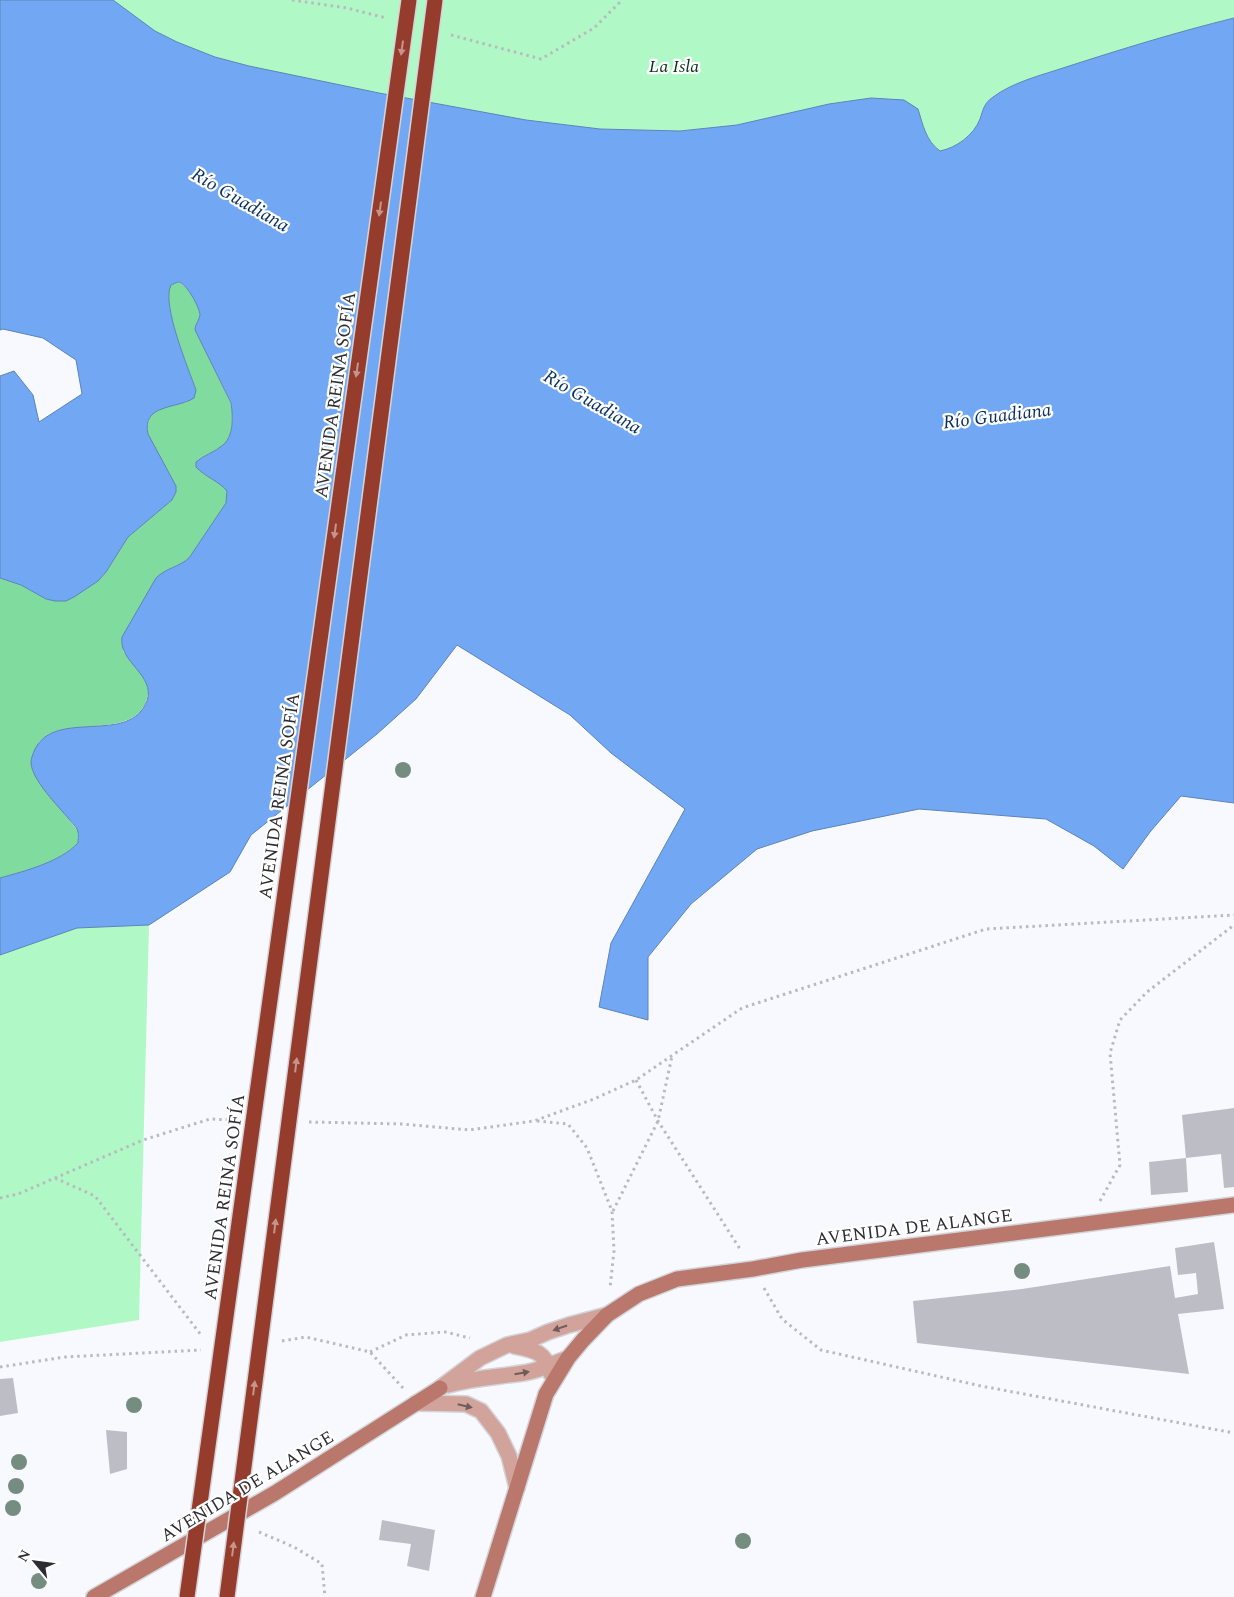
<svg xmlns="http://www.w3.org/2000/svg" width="1234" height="1597" font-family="Spectral,serif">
<rect width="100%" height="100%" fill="#f8f9fe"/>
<!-- green -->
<g fill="#b0f9c6">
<path d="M 113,0 L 1234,0 L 1234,18 C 1177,32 1122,49 1066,67 C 1042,75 1013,82 992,97 C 984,103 983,110 980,119 C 974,135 956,148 940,151 C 926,141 923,125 918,109 L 680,131 L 600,129 L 526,120 L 310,80 L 249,66 L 215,57 L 177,42 L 155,31 Z"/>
<polygon points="149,925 139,1320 0,1342 0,955 77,928"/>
</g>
<!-- forest -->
<path fill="#7fdb9e" d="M 177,282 C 186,283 200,306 200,314 C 199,320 195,324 195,330 L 231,404 C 233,416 234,436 223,445 C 215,452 204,455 196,462 L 196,467 C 205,477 219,481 228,491 L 226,503 L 189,558 C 179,567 167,568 156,578 L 123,651 C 130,661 141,671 146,682 C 150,689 148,697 145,704 C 133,732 83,723 57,731 C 49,733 44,737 38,743 L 37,779 L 78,831 L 78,843 C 60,862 25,871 0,878 L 0,578 L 21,585 L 46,599 L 55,601 L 98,581 L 106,572 L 128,537 L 172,500 L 176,492 L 148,434 C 142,409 169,406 187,402 L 196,390 C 189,370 161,303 171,285 Z"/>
<!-- water -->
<path fill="#72a8f3" stroke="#5d83b9" d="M 0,0 L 113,0 L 155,31 L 177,42 L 215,57 L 249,66 L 379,93 L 526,120 L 600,129 L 680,131 L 737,125 L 829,104 L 871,98 L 904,100 L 918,109 C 923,125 926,141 940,151 C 956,148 974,135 980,119 C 983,110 984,103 993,97 C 1013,82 1042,75 1066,67 C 1122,49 1177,32 1234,18 L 1234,803 L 1181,796 L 1150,832 L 1123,869 L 1094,846 L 1046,819 L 919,809 L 812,831 L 757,849 L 691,904 L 648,957 L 648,1020 L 599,1007 L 611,943 L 685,809 L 611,753 L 570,715 L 457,645 L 416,699 L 377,734 L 251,835 L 230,872 L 149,925 L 77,928 L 0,955 L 0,878 C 25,871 60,862 78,843 C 78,840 79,835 78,832 C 77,827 72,823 69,819 C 58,806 32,780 31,763 C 31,758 33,754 35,749 C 55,708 130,746 147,701 C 156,675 118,662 122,637 L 156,578 C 166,568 179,567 189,558 L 226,503 L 227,491 C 219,481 205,477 196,467 L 196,462 C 204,455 215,452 223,445 C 234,436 233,416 231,403 L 195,330 C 195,324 199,321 200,315 C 200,308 186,282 178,282 C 177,282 172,285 171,285 C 161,304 189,370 196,390 L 194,398 C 177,409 141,404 148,434 L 176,486 L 176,492 L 172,500 L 128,537 L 106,572 L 98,581 L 74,597 L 66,601 L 55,601 L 46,599 L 21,585 L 0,578 L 0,376 L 14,371 L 33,395 L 39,422 L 82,394 L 76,360 L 43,338 L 3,329 L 0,330 Z"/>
<!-- building -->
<g fill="#bdbdc6">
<polygon points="1234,1108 1234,1187 1224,1188 1221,1154 1186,1158 1188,1192 1151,1195 1149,1162 1186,1158 1182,1115"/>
<polygon points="1214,1242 1224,1309 1178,1314 1189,1374 917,1343 913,1301 1022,1289 1170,1266 1175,1298 1198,1294 1196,1273 1178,1275 1175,1248"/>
<polygon points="13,1378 18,1413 0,1416 0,1379"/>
<polygon points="106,1430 127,1432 127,1469 110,1474"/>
<polygon points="382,1520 435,1530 429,1571 407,1566 411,1544 379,1540"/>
</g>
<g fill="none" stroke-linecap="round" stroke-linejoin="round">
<defs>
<g id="street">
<path d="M 514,1346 C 535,1350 546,1352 551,1374"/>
<path d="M 448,1385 C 473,1378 497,1377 523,1373 C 538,1371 553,1364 568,1358"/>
<polyline points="440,1388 480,1358 507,1345 530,1340 548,1332 569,1325 607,1315"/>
<polyline points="416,1403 466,1404 481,1411 498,1433 509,1456 517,1488"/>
</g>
<g id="secondary">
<polyline points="94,1597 275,1493 440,1388"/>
<polyline points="483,1597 546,1394 568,1358 583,1340 607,1315 639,1294 677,1279 753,1269 802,1260 1234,1205"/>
</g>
</defs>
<!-- street casing -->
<use href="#street" stroke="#d3d4d9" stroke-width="18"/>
<!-- secondary casing -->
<use href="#secondary" stroke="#d3d4d9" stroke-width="18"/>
<!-- path -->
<g stroke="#b9babe" stroke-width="3" stroke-dasharray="2.5 4" stroke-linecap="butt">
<polyline points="292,0 347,8 386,18"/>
<polyline points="451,35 541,59 594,28 622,0"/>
<polyline points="636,1080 658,1121 740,1249"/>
<polyline points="537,1121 568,1124 587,1148 612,1211 614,1251 610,1288"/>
<polyline points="309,1122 402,1124 469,1130 534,1121 594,1099 636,1080 742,1008 986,929 1234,915"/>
<polyline points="55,1178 95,1196 201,1335"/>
<polyline points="0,1198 18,1194 143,1140 210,1119 233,1120"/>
<polyline points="1100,1201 1120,1165 1110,1053 1120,1020 1147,992 1234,925"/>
<polyline points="613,1211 658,1121 672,1056"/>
<polyline points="764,1288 782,1319 821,1350 981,1386 1234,1433"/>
<polyline points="282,1341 306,1337 370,1352 403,1388"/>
<polyline points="370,1352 406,1335 445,1332 470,1338"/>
<polyline points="0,1367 65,1357 201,1350"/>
<polyline points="259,1532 294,1547 322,1564 325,1597"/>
</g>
<!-- street -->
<use href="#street" stroke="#d1a39a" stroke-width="15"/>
<!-- secondary -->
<use href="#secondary" stroke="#b9786b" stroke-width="15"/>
<defs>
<g id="highway-bridge">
<polyline points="187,1597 409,0"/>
<polyline points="227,1597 435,0"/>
</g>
</defs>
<!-- highway-bridge casing -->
<use href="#highway-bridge" stroke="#d3d4d9" stroke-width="18" stroke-linecap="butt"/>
<!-- highway-bridge -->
<use href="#highway-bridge" stroke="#963c2d" stroke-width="15"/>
</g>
<!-- trees -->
<g fill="#758c81">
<circle cx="403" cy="770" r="8"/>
<circle cx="1022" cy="1271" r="8"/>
<circle cx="134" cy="1405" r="8"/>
<circle cx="19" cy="1462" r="8"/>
<circle cx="16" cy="1486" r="8"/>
<circle cx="13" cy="1508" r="8"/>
<circle cx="743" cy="1541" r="8"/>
<circle cx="39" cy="1581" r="8"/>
</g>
<!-- one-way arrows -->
<defs><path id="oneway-solid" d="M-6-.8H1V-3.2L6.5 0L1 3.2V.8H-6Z" transform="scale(1.25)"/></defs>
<g fill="#c5948c">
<use href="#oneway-solid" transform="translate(402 48) rotate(98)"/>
<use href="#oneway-solid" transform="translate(380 209) rotate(98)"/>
<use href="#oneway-solid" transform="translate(357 370) rotate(98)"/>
<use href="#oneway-solid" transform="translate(335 531) rotate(98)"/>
<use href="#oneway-solid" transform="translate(296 1065) rotate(-83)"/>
<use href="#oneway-solid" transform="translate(275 1226) rotate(-83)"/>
<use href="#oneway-solid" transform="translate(254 1388) rotate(-83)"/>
<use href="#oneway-solid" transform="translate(233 1549) rotate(-83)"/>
</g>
<g fill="#6f5c5b">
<use href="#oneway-solid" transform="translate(560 1328) rotate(161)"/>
<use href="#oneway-solid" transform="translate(522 1373) rotate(-10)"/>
<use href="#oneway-solid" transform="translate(465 1406) rotate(13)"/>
</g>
<g text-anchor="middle" stroke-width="4.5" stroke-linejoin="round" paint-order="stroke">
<!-- park labels -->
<g font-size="18" font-style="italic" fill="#09321a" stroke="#fff">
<text x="674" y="72">La Isla</text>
</g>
<!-- street labels -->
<g font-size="18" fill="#2d2d31" stroke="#fff">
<text transform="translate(335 395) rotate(-82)" y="6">AVENIDA REINA SOFÍA</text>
<text transform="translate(279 796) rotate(-82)" y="6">AVENIDA REINA SOFÍA</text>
<text transform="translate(224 1197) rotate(-82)" y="6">AVENIDA REINA SOFÍA</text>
<text transform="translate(914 1227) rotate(-7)" y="6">AVENIDA DE ALANGE</text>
<text transform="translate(247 1486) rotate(-31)" y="6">AVENIDA DE ALANGE</text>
</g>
<!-- water labels -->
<g font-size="19" font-style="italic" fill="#092e5d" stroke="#fff">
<text transform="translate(241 199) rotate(30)" y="7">Río Guadiana</text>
<text transform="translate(593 401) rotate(30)" y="7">Río Guadiana</text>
<text transform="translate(997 415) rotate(-7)" y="7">Río Guadiana</text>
</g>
</g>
<!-- north arrow -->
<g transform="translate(35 1562) rotate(299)" stroke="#ffffff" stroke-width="4" paint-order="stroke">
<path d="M0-4L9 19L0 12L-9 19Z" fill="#2d2d31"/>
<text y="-8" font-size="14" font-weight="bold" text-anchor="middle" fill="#2d2d31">N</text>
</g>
</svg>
